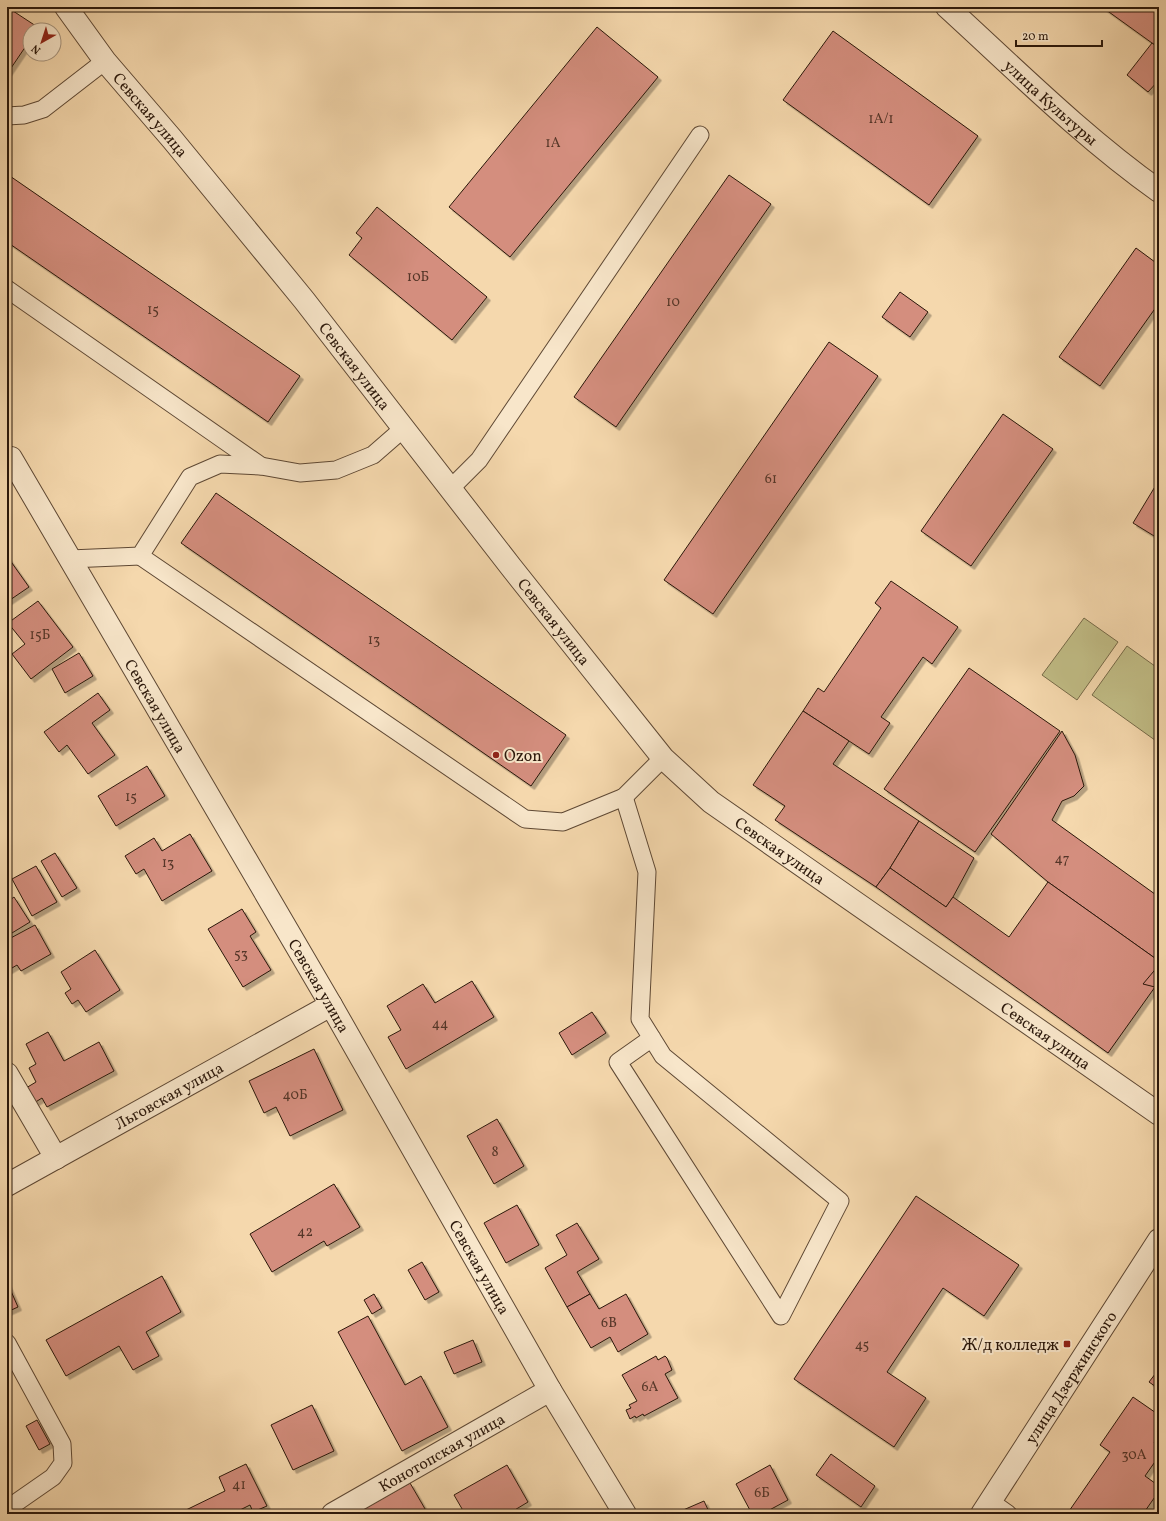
<svg xmlns="http://www.w3.org/2000/svg" width="1166" height="1521" font-family="Vollkorn,serif">
<defs>
<filter id="shadow"><feDropShadow dx="3.5" dy="3.5" stdDeviation="0" flood-color="#0004"/></filter>
</defs>
<rect width="100%" height="100%" fill="#f5d8ad"/>
<filter id="stains"><feTurbulence type="fractalNoise" baseFrequency=".005" numOctaves="4"/><feColorMatrix values="0 0 0 0 .2 0 0 0 0 .09 0 0 0 0 .02 0 0 0 .5 -.17"/></filter>
<radialGradient id="worn" r=".72"><stop offset=".6" stop-color="#630" stop-opacity="0"/><stop offset="1" stop-color="#630" stop-opacity=".3"/></radialGradient>
<!-- green -->
<g fill="#c1bd86" stroke="#766a48">
<polygon points="1084,618 1118,642 1077,700 1042,675"/>
<polygon points="1127,646 1159,669 1159,743 1092,695"/>
</g>
<!-- building -->
<g fill="#d48e7e" stroke="#2b180b" filter="url(#shadow)">
<polygon points="7,7 39,28 37,30 30,30 30,40 7,74"/>
<polygon points="1102,7 1159,7 1159,48 1152,43"/>
<polygon points="597,27 658,77 510,257 449,207"/>
<polygon points="833,31 978,136 929,205 783,100"/>
<polygon points="1152,43 1159,48 1159,80 1148,92 1127,75"/>
<polygon points="7,174 300,376 268,422 7,242"/>
<polygon points="729,175 771,204 616,427 574,397"/>
<polygon points="377,207 487,297 452,340 349,255 362,238 356,233"/>
<polygon points="1136,248 1159,265 1159,303 1100,386 1059,357"/>
<polygon points="900,292 928,312 910,337 882,317"/>
<polygon points="829,342 878,376 713,614 664,580"/>
<polygon points="1003,414 1053,449 971,566 921,531"/>
<polygon points="1159,480 1159,539 1133,523"/>
<polygon points="216,493 566,735 531,786 181,543"/>
<polygon points="7,556 29,587 7,602"/>
<polygon points="891,581 958,627 932,664 923,657 881,717 890,723 869,754 803,711 818,688 824,692 881,608 875,603"/>
<polygon points="38,601 73,647 31,679 12,654 25,644 8,623"/>
<polygon points="79,653 93,676 65,693 52,669"/>
<polygon points="969,668 1060,731 975,852 884,789"/>
<polygon points="98,693 110,710 92,723 115,755 88,774 67,745 59,752 44,732"/>
<polygon points="803,711 849,741 833,764 919,821 890,868 876,887 775,820 785,806 753,785"/>
<polygon points="1062,731 1075,755 1084,786 1074,796 1062,801 1052,820 1159,897 1159,961 1048,882 991,834"/>
<polygon points="147,766 165,796 116,826 98,796"/>
<polygon points="919,821 974,858 953,897 946,907 890,868"/>
<polygon points="190,834 212,871 162,901 144,869 136,874 125,856 154,838 162,851"/>
<polygon points="55,853 77,888 62,897 41,861"/>
<polygon points="36,866 57,902 32,916 12,879"/>
<polygon points="890,868 946,907 953,897 1009,937 1048,882 1159,961 1159,965 1148,981 1155,987 1108,1053 876,887"/>
<polygon points="14,897 30,922 7,936 7,902"/>
<polygon points="242,909 256,932 250,936 271,970 243,987 208,929"/>
<polygon points="35,925 51,954 21,971 17,965 7,971 7,940"/>
<polygon points="95,950 120,990 86,1012 78,1000 72,1004 65,993 71,989 61,972"/>
<polygon points="1159,965 1159,989 1155,987 1143,984"/>
<polygon points="472,981 494,1017 406,1069 388,1037 401,1030 387,1006 423,984 435,1003"/>
<polygon points="592,1012 606,1033 572,1055 559,1033"/>
<polygon points="48,1032 64,1061 99,1042 114,1071 47,1107 42,1098 34,1103 26,1088 36,1082 29,1068 36,1064 26,1044"/>
<polygon points="314,1049 343,1110 290,1136 276,1107 264,1113 249,1081"/>
<polygon points="497,1119 524,1166 494,1184 467,1136"/>
<polygon points="334,1184 360,1227 327,1246 324,1241 272,1272 250,1234"/>
<polygon points="916,1196 1019,1265 984,1316 943,1288 887,1372 926,1398 894,1447 794,1379"/>
<polygon points="517,1205 539,1245 506,1263 484,1223"/>
<polygon points="577,1223 599,1259 577,1272 590,1294 567,1307 545,1268 567,1255 556,1235"/>
<polygon points="422,1262 439,1292 425,1300 408,1270"/>
<polygon points="162,1276 181,1312 146,1332 159,1356 133,1370 119,1346 66,1376 46,1340"/>
<polygon points="7,1282 18,1307 7,1312"/>
<polygon points="374,1294 382,1308 372,1314 364,1300"/>
<polygon points="590,1294 599,1309 626,1294 648,1334 618,1352 610,1337 591,1348 567,1307"/>
<polygon points="368,1316 405,1385 421,1376 448,1427 402,1451 338,1332"/>
<polygon points="473,1340 482,1362 454,1374 444,1352"/>
<polygon points="656,1356 658,1360 665,1356 667,1358 672,1370 665,1374 678,1398 644,1416 643,1414 636,1418 635,1416 630,1419 626,1410 631,1408 629,1405 637,1401 622,1375"/>
<polygon points="1159,1369 1159,1389 1149,1382"/>
<polygon points="1133,1397 1159,1415 1159,1436 1154,1443 1159,1446 1159,1456 1145,1476 1159,1486 1159,1491 1143,1514 1067,1514 1110,1452 1100,1445"/>
<polygon points="312,1405 334,1451 293,1470 271,1425"/>
<polygon points="37,1420 50,1444 39,1450 26,1426"/>
<polygon points="831,1454 875,1486 861,1507 816,1475"/>
<polygon points="246,1464 267,1506 253,1512 250,1505 232,1514 188,1514 186,1510 225,1491 219,1477"/>
<polygon points="507,1465 528,1502 508,1514 465,1514 454,1495"/>
<polygon points="770,1465 788,1500 762,1514 752,1514 736,1484"/>
<polygon points="410,1483 428,1514 355,1514"/>
<polygon points="704,1501 710,1514 674,1514"/>
</g>
<g fill="none" stroke-linecap="round" stroke-linejoin="round">
<defs>
<g id="service">
<polyline points="7,116 24,115 43,109 105,61"/>
<polyline points="7,289 261,466 300,473 336,470 373,455 404,428"/>
<polyline points="450,489 479,460 700,135"/>
<polyline points="140,556 525,819 563,822 624,797 663,758"/>
<polyline points="70,559 140,556 190,477 220,464 261,466"/>
<polyline points="624,797 647,872 640,1019 663,1056 840,1201 781,1316 618,1062 652,1038"/>
<polyline points="7,1343 62,1444 63,1463 53,1477 7,1509"/>
<polyline points="991,1502 1008,1514"/>
</g>
<g id="minor">
<path id="s1" d="M 66,7 L 105,61 L 172,139 L 304,300 L 511,567 L 663,758 L 711,802 L 1159,1114"/>
<path id="s2" d="M 947,7 C 1016,70 1083,137 1159,191"/>
<path id="s3" d="M 11,458 L 331,1005 L 550,1390 L 625,1514"/>
<polyline points="7,1074 56,1158"/>
<path id="s4" d="M 7,1185 L 331,1005"/>
<path id="s5" d="M 333,1514 L 550,1390"/>
<path id="s6" d="M 982,1514 L 1159,1240"/>
</g>
</defs>
<!-- service casing -->
<use href="#service" stroke="#5e4834" stroke-width="19"/>
<!-- minor casing -->
<use href="#minor" stroke="#5e4834" stroke-width="24"/>
<!-- service -->
<use href="#service" stroke="#f8e6ca" stroke-width="17"/>
<!-- minor -->
<use href="#minor" stroke="#f8e6ca" stroke-width="22"/>
</g>
<!-- markers -->
<g fill="#8f2418" stroke="#f8e6ca" stroke-width="1.5">
<circle cx="496" cy="755" r="4"/>
<rect x="1063" y="1340" width="8" height="8" rx="2"/>
</g>
<g text-anchor="middle" stroke-width="4" stroke-linejoin="round" paint-order="stroke">
<!-- number labels -->
<g font-size="14" fill="#553628">
<text x="881" y="123">1А/1</text>
<text x="553" y="147">1А</text>
<text x="418" y="281">10Б</text>
<text x="673" y="306">10</text>
<text x="153" y="314">15</text>
<text x="771" y="483">61</text>
<text x="40" y="639">15Б</text>
<text x="374" y="644">13</text>
<text x="131" y="801">15</text>
<text x="1062" y="863">47</text>
<text x="168" y="867">13</text>
<text x="241" y="958">53</text>
<text x="440" y="1028">44</text>
<text x="295" y="1099">40Б</text>
<text x="495" y="1156">8</text>
<text x="305" y="1236">42</text>
<text x="609" y="1327">6В</text>
<text x="862" y="1349">45</text>
<text x="650" y="1391">6А</text>
<text x="1134" y="1459">30А</text>
<text x="239" y="1489">41</text>
<text x="762" y="1497">6Б</text>
</g>
<!-- street labels -->
<g font-size="16" fill="#2b180b" stroke="#f8e6ca">
<text dy="6" stroke="none"><textPath href="#s2" startOffset="141">улица Культуры</textPath></text>
<text dy="6" stroke="none"><textPath href="#s1" startOffset="137">Севская улица</textPath></text>
<text dy="6" stroke="none"><textPath href="#s1" startOffset="461">Севская улица</textPath></text>
<text dy="6" stroke="none"><textPath href="#s1" startOffset="785">Севская улица</textPath></text>
<text dy="6" stroke="none"><textPath href="#s3" startOffset="287">Севская улица</textPath></text>
<text dy="6" stroke="none"><textPath href="#s1" startOffset="1109">Севская улица</textPath></text>
<text dy="6" stroke="none"><textPath href="#s3" startOffset="611">Севская улица</textPath></text>
<text dy="6" stroke="none"><textPath href="#s1" startOffset="1433">Севская улица</textPath></text>
<text dy="6" stroke="none"><textPath href="#s4" startOffset="185">Льговская улица</textPath></text>
<text dy="6" stroke="none"><textPath href="#s3" startOffset="935">Севская улица</textPath></text>
<text dy="6" stroke="none"><textPath href="#s6" startOffset="163">улица Дзержинского</textPath></text>
<text dy="6" stroke="none"><textPath href="#s5" startOffset="125">Конотопская улица</textPath></text>
</g>
<!-- poi labels -->
<g font-size="16" fill="#2b180b" stroke="#f8e6ca" text-anchor="start">
<text x="504" y="761">Ozon</text>
<text x="1059" y="1350" text-anchor="end">Ж/д колледж</text>
</g>
</g>
<!-- margin -->
<rect width="1166" height="1521" fill="none" stroke="#f5d8ad" stroke-width="24"/>
<rect x="8" y="8" width="1150" height="1505" fill="none" stroke="#2b180b" stroke-width="2"/>
<rect x="12" y="12" width="1142" height="1497" fill="none" stroke="#2b180b"/>
<!-- north arrow -->
<g transform="translate(42 42) rotate(219)"><circle r="19" fill="#f8e6ca" stroke="#a6947e"/>
<path d="M0-3L7 15L0 10L-7 15Z" fill="#8f2418"/>
<text y="-6" font-size="11" font-weight="bold" text-anchor="middle" fill="#2b180b">N</text>
</g>
<!-- scale -->
<path d="M1016 40v6h86v-6" fill="none" stroke="#2b180b" stroke-width="2"/>
<text x="1022" y="40" font-size="12" fill="#2b180b" stroke="#f8e6ca" stroke-width="3" paint-order="stroke">20 m</text>
<rect width="100%" height="100%" filter="url(#stains)"/>
<rect width="100%" height="100%" fill="url(#worn)"/>
</svg>
